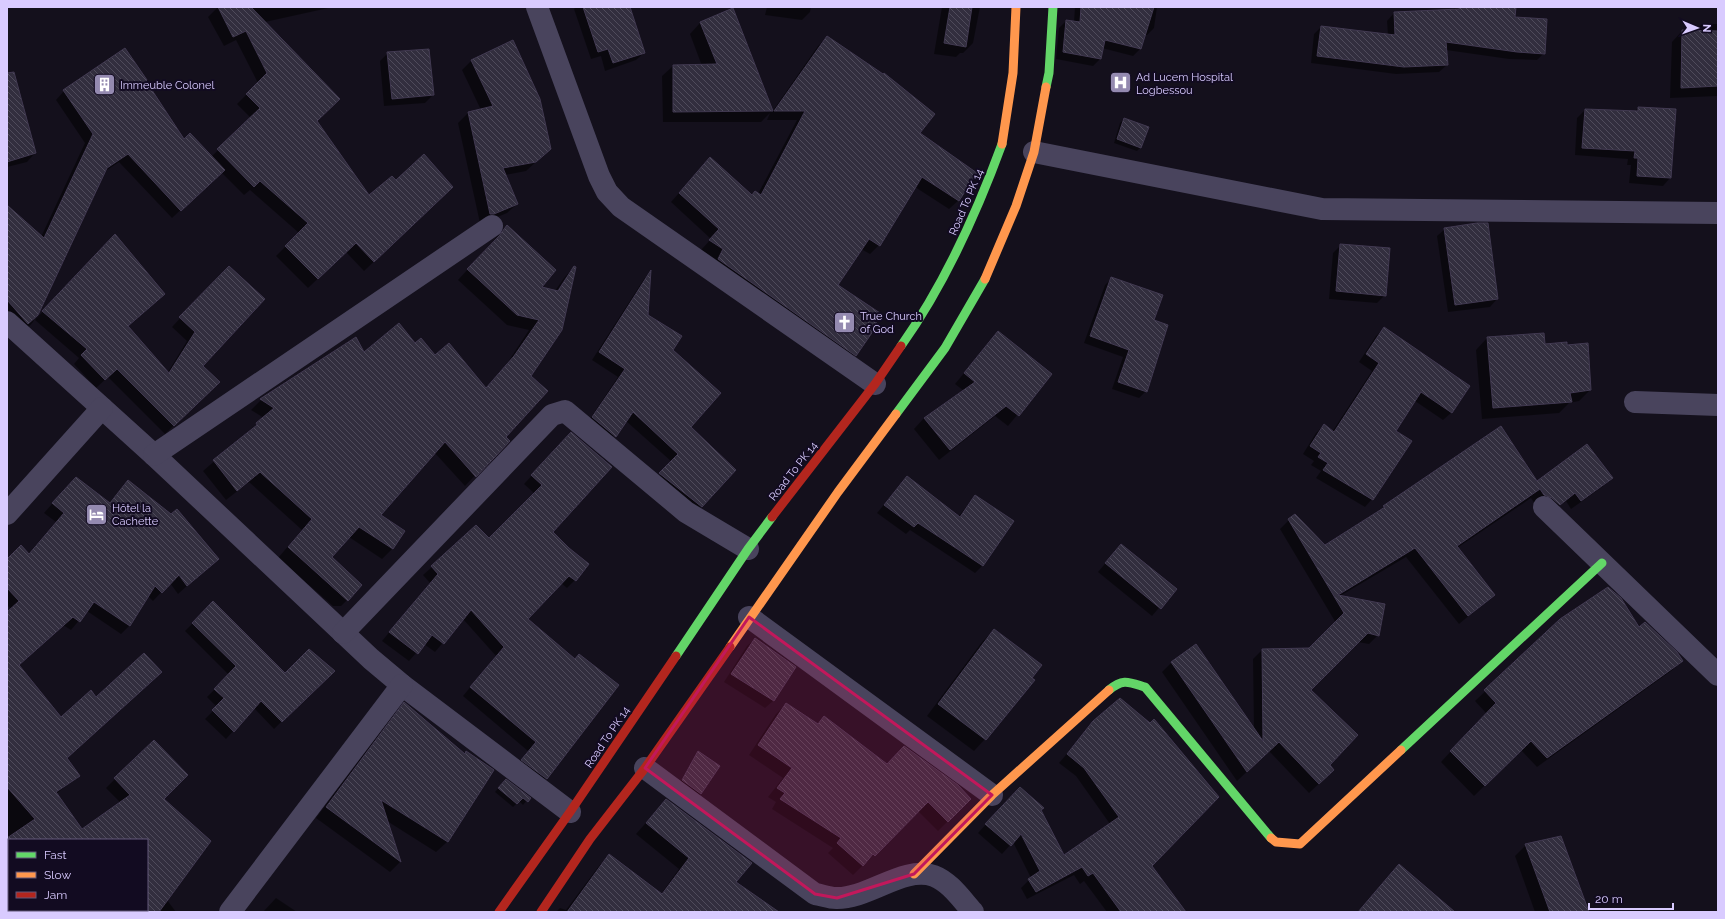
<svg xmlns="http://www.w3.org/2000/svg" width="1725" height="919" font-family="Raleway,sans-serif">
<defs>
<pattern id="building-back-hatch" width="6" height="6" patternUnits="userSpaceOnUse"><rect width="6" height="6" fill="#322e3e"/><path d="M-1 5l2 2M0 0l6 6M5-1l2 2" fill="none" stroke="#4f4b5b"/></pattern>
</defs>
<rect width="100%" height="100%" fill="#14101c"/>
<!-- shadow -->
<g fill="#0007" fill-rule="evenodd">
<polygon points="218,7 333,7 265,22 316,121 369,196 396,181 443,196 364,271 346,252 308,288 276,256 299,233 250,190 244,195 221,172 172,218 119,162 104,172 33,322 25,331 7,311 7,206 41,237 85,143 56,100 64,91 145,81 183,140 211,157 251,118 237,104 258,83 236,40 224,46 208,17"/>
<polygon points="576,7 629,7 644,53 636,60 605,71 601,56 591,59 574,9"/>
<polygon points="767,7 811,7 810,12 802,20 765,15"/>
<polygon points="942,7 980,7 973,43 963,53 960,53 956,57 934,54"/>
<polygon points="1157,7 1154,28 1147,35 1144,35 1140,49 1133,56 1102,48 1100,59 1093,66 1056,59 1059,28 1066,21 1074,22 1075,7"/>
<polygon points="1454,7 1515,7 1514,18 1544,53 1537,60 1509,59 1446,50 1447,65 1439,72 1396,74 1311,63 1314,34 1321,27 1388,35 1387,21 1394,13 1453,11"/>
<polygon points="725,13 734,13 772,112 818,46 827,37 918,133 959,200 949,209 915,187 879,245 870,254 861,249 836,285 855,355 846,364 709,268 715,259 701,250 711,239 671,202 701,168 752,196 758,194 797,120 767,120 770,113 761,122 663,122 662,76 673,66 702,66 690,34 700,23"/>
<polygon points="1702,24 1718,24 1718,96 1670,98 1672,42 1682,31 1694,31"/>
<polygon points="388,53 433,95 425,103 384,106 380,61"/>
<polygon points="472,60 550,149 526,171 505,175 517,204 507,213 483,223 480,223 458,123 468,113 481,110 462,70"/>
<polygon points="1638,108 1670,178 1663,186 1629,183 1631,165 1627,165 1628,159 1575,155 1577,118 1585,110 1634,112"/>
<polygon points="7,115 35,153 27,162 7,167"/>
<polygon points="1124,119 1141,147 1137,151 1114,143 1120,123"/>
<path d="M 507,226 L 540,288 L 555,291 L 564,278 L 574,267 L 505,437 L 508,441 L 465,486 L 434,452 L 380,515 L 404,531 L 392,549 L 382,559 L 349,537 L 330,558 L 351,596 L 341,606 L 333,606 L 278,558 L 302,530 L 249,482 L 226,500 L 203,471 L 264,418 L 251,410 L 261,400 L 356,338 L 364,354 L 415,344 L 485,389 L 504,368 L 529,330 L 507,325 L 458,280 ZM 566,277 L 566,281 L 556,296 L 554,295 Z"/>
<polygon points="1445,229 1497,299 1490,307 1448,312 1437,236"/>
<polygon points="106,244 127,326 168,372 187,341 172,327 220,275 201,366 210,390 165,434 108,377 96,388 74,364 79,358 35,320"/>
<polygon points="1341,245 1385,295 1377,303 1329,299 1333,253"/>
<polygon points="650,273 647,315 672,350 690,427 701,506 694,514 653,482 672,462 626,421 607,444 585,426 618,377 592,360 644,279"/>
<polygon points="1112,278 1153,321 1146,391 1139,398 1112,389 1123,357 1084,343 1105,285"/>
<polygon points="1384,328 1469,386 1451,413 1443,420 1415,401 1395,431 1372,499 1365,507 1316,478 1321,471 1311,465 1314,461 1303,454 1316,433 1324,425 1332,432 1372,371 1359,362 1376,336"/>
<polygon points="998,332 1051,374 1008,426 995,416 939,460 914,429 924,418 964,391 955,384"/>
<polygon points="1487,338 1544,345 1590,390 1579,401 1569,403 1559,413 1482,419 1476,350"/>
<polygon points="1501,428 1537,482 1612,478 1602,487 1571,509 1566,501 1550,513 1535,504 1531,498 1457,548 1494,595 1459,624 1406,557 1340,596 1378,635 1369,644 1358,642 1309,690 1329,765 1324,779 1309,793 1269,751 1237,781 1162,672 1171,663 1196,646 1254,729 1253,659 1262,650 1309,649 1336,623 1280,529 1289,520 1325,546 1376,515 1384,507"/>
<polygon points="563,442 552,532 575,580 567,588 561,583 527,619 575,660 546,778 538,786 514,768 528,751 463,696 496,656 463,619 435,652 424,644 409,661 382,641 430,583 423,575 432,567 476,526 489,539 535,494 524,484"/>
<polygon points="907,477 958,517 975,496 982,566 975,573 910,530 906,534 877,513"/>
<polygon points="128,482 217,559 178,594 170,583 153,601 148,596 130,625 121,634 87,611 71,630 63,625 18,665 67,758 78,776 56,794 81,831 121,803 106,788 153,741 163,799 167,900 176,912 131,912 130,910 147,910 147,840 9,840 9,899 7,896 7,613 11,609 7,605 7,560 28,554 56,522 44,513 67,487 109,503"/>
<polygon points="1121,545 1175,589 1152,616 1098,572"/>
<polygon points="213,603 285,674 333,671 274,729 254,708 226,739 205,719 217,707 207,697 229,675 185,631"/>
<polygon points="1561,620 1639,628 1682,661 1671,671 1537,767 1521,750 1474,796 1441,762 1486,713 1475,701"/>
<polygon points="994,630 985,739 974,751 927,716 982,642"/>
<polygon points="755,639 795,667 773,701 765,708 724,682 747,646"/>
<polygon points="404,704 464,755 466,752 493,771 447,842 436,852 387,821 400,862 390,872 316,818 394,714"/>
<polygon points="786,704 817,725 887,765 970,799 938,831 918,811 853,875 828,853 833,848 772,809 776,802 768,797 783,778 749,755 776,714"/>
<polygon points="1094,722 1151,866 1185,912 1107,912 1084,881 1080,884 1074,875 1027,899 1021,888 1031,878 1013,842 1002,854 978,833 1012,796 1040,810 1063,856 1110,824 1076,776 1059,763"/>
<polygon points="698,753 701,794 697,797 679,784"/>
<polygon points="502,784 529,798 523,805 519,801 513,807 495,792"/>
<polygon points="666,800 735,882 770,912 556,912 560,908 566,910 599,866 609,855 661,894 679,869 636,834"/>
<polygon points="1526,845 1588,912 1535,912 1515,856"/>
<polygon points="276,898 297,912 263,912"/>
</g>
<!-- building -->
<g fill="url(#building-back-hatch)" stroke="#413951">
<polygon points="218,7 251,7 340,99 317,121 369,195 392,176 396,180 424,154 453,187 374,262 356,243 318,279 285,246 308,223 260,181 254,187 217,149 260,108 246,94 267,73 246,31 233,37"/>
<polygon points="583,7 630,7 645,53 613,63 608,49 598,52"/>
<polygon points="950,7 972,7 966,47 944,43"/>
<polygon points="1081,7 1154,7 1141,49 1105,40 1101,59 1063,52 1066,20 1080,22"/>
<polygon points="1460,7 1516,7 1515,17 1547,19 1545,54 1517,52 1446,42 1448,65 1404,67 1317,56 1321,26 1395,35 1394,12 1459,9"/>
<polygon points="733,8 773,111 673,112 673,65 717,64 700,22"/>
<polygon points="1682,30 1718,31 1718,86 1681,88"/>
<polygon points="827,36 883,74 884,73 935,114 920,133 977,173 959,201 922,177 880,246 869,239 838,285 880,313 874,321 878,324 856,356 718,259 723,249 709,240 719,229 679,193 710,157 752,195 755,191 761,195 805,111 774,111"/>
<polygon points="513,40 540,99 551,149 536,162 503,168 518,204 494,214 490,214 468,112 493,106 471,60"/>
<polygon points="125,48 147,80 146,81 184,139 190,133 225,170 181,211 128,154 107,168 38,315 28,324 7,300 7,205 44,238 93,134 63,90"/>
<polygon points="429,49 434,95 392,99 387,52"/>
<polygon points="14,72 36,153 7,162 7,73"/>
<polygon points="1638,107 1676,109 1671,178 1637,176 1638,158 1634,158 1635,151 1582,148 1585,109 1638,111"/>
<polygon points="1124,118 1149,127 1141,148 1117,139"/>
<polygon points="1477,223 1488,223 1498,299 1455,305 1444,228"/>
<polygon points="507,225 556,270 542,287 558,291 574,266 576,267 562,330 531,376 548,391 506,437 510,441 476,477 445,442 381,515 405,531 393,549 359,527 332,557 362,585 348,601 288,547 312,519 260,472 237,491 213,460 257,425 256,423 274,408 260,399 356,337 364,352 399,323 415,343 421,338 435,355 449,343 486,388 514,356 539,320 517,315 467,269 499,236"/>
<polygon points="115,234 165,294 128,326 169,373 195,332 179,317 229,266 265,299 203,366 220,382 174,426 117,369 105,380 81,355 87,349 42,311"/>
<polygon points="1340,244 1390,248 1386,296 1336,291"/>
<polygon points="651,270 648,315 682,336 673,350 721,393 691,427 736,470 702,507 659,473 678,454 633,412 616,437 592,417 625,369 599,352"/>
<polygon points="1111,277 1163,295 1154,320 1168,325 1147,392 1118,382 1129,350 1090,336"/>
<polygon points="1384,327 1470,386 1452,413 1421,392 1396,431 1412,441 1373,500 1323,470 1328,463 1318,457 1321,453 1310,446 1324,424 1334,432 1379,363 1366,354"/>
<polygon points="998,331 1052,374 1019,416 1006,406 950,450 924,418 975,382 964,373"/>
<polygon points="1544,333 1545,344 1567,342 1567,345 1588,343 1591,390 1570,393 1572,402 1493,408 1487,337"/>
<polygon points="1501,426 1537,481 1587,444 1613,478 1581,501 1575,493 1560,505 1552,498 1544,495 1540,489 1457,546 1495,595 1468,616 1415,548 1338,595 1385,604 1379,636 1368,633 1311,690 1358,735 1330,765 1334,770 1319,784 1279,742 1247,772 1171,662 1196,644 1263,741 1262,649 1309,648 1344,613 1288,519 1295,514 1325,545 1385,507 1383,506"/>
<polygon points="571,432 612,467 553,532 569,548 589,564 576,581 569,576 528,619 575,659 579,654 619,685 547,779 521,760 536,742 470,687 504,647 471,610 444,644 432,635 418,654 389,632 438,574 431,566 476,525 489,538 542,485 531,475"/>
<polygon points="907,476 960,517 975,495 1014,521 983,566 918,523 914,527 884,505"/>
<polygon points="76,477 110,503 128,480 171,514 177,509 219,559 187,586 179,575 162,593 155,586 130,626 94,602 80,622 73,617 19,665 61,717 91,690 96,697 144,653 162,672 67,758 80,776 56,792 82,829 130,795 114,778 154,740 188,775 164,799 211,841 159,912 147,912 147,840 7,840 7,838 35,819 7,787 7,612 19,601 7,588 7,559 21,545 29,554 64,513 52,503"/>
<polygon points="1121,544 1177,589 1161,609 1105,563"/>
<polygon points="1608,587 1621,598 1639,627 1645,622 1677,652 1683,661 1547,758 1531,741 1485,786 1450,751 1496,703 1484,690 1560,619"/>
<polygon points="213,601 285,673 309,649 335,671 282,722 261,701 234,732 212,710 224,698 214,689 236,666 192,623"/>
<polygon points="994,629 1042,665 1032,678 1035,680 986,740 938,704"/>
<polygon points="755,638 796,667 774,701 731,674"/>
<polygon points="1120,698 1150,723 1154,719 1219,797 1152,866 1186,912 1121,912 1093,873 1088,876 1082,867 1036,892 1028,879 1040,871 1021,834 1011,846 985,824 1020,787 1044,808 1041,810 1064,855 1119,817 1084,768 1067,754 1093,721"/>
<polygon points="404,702 465,754 466,751 494,770 448,842 381,800 401,862 326,807"/>
<polygon points="786,703 818,724 824,716 887,764 904,746 958,785 971,799 948,822 928,802 875,856 873,854 863,866 837,843 841,838 780,799 785,793 777,788 792,768 758,745"/>
<polygon points="698,751 720,766 701,794 682,780"/>
<polygon points="506,779 531,798 528,802 523,798 517,804 498,788"/>
<polygon points="666,799 752,863 736,882 779,912 567,912 609,854 662,894 689,858 646,823"/>
<polygon points="1561,836 1589,912 1550,912 1525,844"/>
<polygon points="1399,864 1455,912 1358,912"/>
</g>
<g fill="none" stroke-linecap="round" stroke-linejoin="round">
<!-- street -->
<g stroke="#49445d" stroke-width="22">
<polyline points="537,7 599,176 607,192 621,207 875,384"/>
<polyline points="1034,152 1322,209 1718,213"/>
<polyline points="7,322 154,455 371,659 402,685 570,812"/>
<polyline points="1635,402 1718,405"/>
<polyline points="154,455 492,226"/>
<polyline points="1544,507 1718,675"/>
<polyline points="7,514 102,408"/>
<polyline points="749,617 992,795"/>
<polyline points="343,633 552,415 565,411 686,512 748,549"/>
<path d="M 645,768 L 815,894 C 822,895 829,898 836,898 C 868,899 904,865 934,876 C 950,882 962,900 973,912"/>
<polyline points="230,912 402,685"/>
</g>
<!-- fast -->
<g stroke="#63d668" stroke-width="9">
<polyline points="1046,87 1049,73 1053,7"/>
<path d="M 901,346 C 945,284 976,215 1002,144"/>
<polyline points="896,414 945,348 985,279"/>
<polyline points="676,656 748,549 772,517"/>
<path d="M 1109,690 C 1123,678 1129,682 1145,687 L 1271,838"/>
<polyline points="1401,750 1602,563"/>
</g>
<!-- slow -->
<g stroke="#ff974d" stroke-width="9">
<polyline points="1002,144 1013,73 1016,7"/>
<polyline points="985,279 1016,206 1034,152 1046,87"/>
<polyline points="730,647 838,492 896,414"/>
<polyline points="1271,838 1276,842 1300,844 1401,750"/>
<polyline points="914,874 992,795 1109,690"/>
</g>
<!-- jam -->
<g stroke="#b3261e" stroke-width="9">
<polyline points="772,517 875,384 901,346"/>
<polyline points="499,912 570,812 676,656"/>
<polyline points="541,912 590,839 645,768 730,647"/>
</g>
</g>
<!-- marked area -->
<path fill="#c2185b" fill-opacity="0.2" stroke="#c2185b" stroke-width="3" stroke-linejoin="round" d="M 749,617 L 992,795 L 914,874 L 837,898 L 815,894 L 645,768 Z"/>
<!-- icons -->
<defs>
<symbol id="hospital-square" viewBox="-11 -11 22 22"><rect x="-9" y="-9" width="18" height="18" rx="4" fill="#948ab0" stroke="#120b21"/><path d="M-5-5h3v3.5h4V-5h3V5h-3V1.5h-4V5h-3Z" fill="#fff"/></symbol>
<symbol id="building-square" viewBox="-11 -11 22 22"><rect x="-9" y="-9" width="18" height="18" rx="4" fill="#948ab0" stroke="#120b21"/><path d="M-4-6H4V6H1V3H-1V6H-4ZM-2.5-4.3h1.7v1.8h-1.7ZM.8-4.3h1.7v1.8H.8ZM-2.5-1h1.7V.8h-1.7ZM.8-1h1.7V.8H.8Z" fill="#fff"/></symbol>
<symbol id="church-square" viewBox="-11 -11 22 22"><rect x="-9" y="-9" width="18" height="18" rx="4" fill="#948ab0" stroke="#120b21"/><path d="M-1.2-6h2.4v3.5h3.3v2.4h-3.3V6h-2.4V-.1h-3.3v-2.4h3.3Z" fill="#fff"/></symbol>
<symbol id="hotel-square" viewBox="-11 -11 22 22"><rect x="-9" y="-9" width="18" height="18" rx="4" fill="#948ab0" stroke="#120b21"/><path d="M-6-4.5h1.5V1H6V5H4.5V3h-9V5H-6ZM-4 0a1.8 1.8 0 1 1 3.6 0ZM.5 0V-2.5h3Q6-2.5 6 0Z" fill="#fff"/></symbol>
</defs>
<g fill-rule="evenodd">
<use href="#hospital-square" x="1108" y="70" width="25" height="25"/>
<use href="#building-square" x="92" y="72" width="25" height="25"/>
<use href="#church-square" x="832" y="310" width="25" height="25"/>
<use href="#hotel-square" x="84" y="502" width="25" height="25"/>
</g>
<g text-anchor="middle" stroke-width="4" stroke-linejoin="round" paint-order="stroke">
<!-- poi labels -->
<g font-size="11" fill="#d9cbff" stroke="#120b21" text-anchor="start">
<text x="1136" y="81">Ad Lucem Hospital<tspan x="1136" dy="13">Logbessou</tspan></text>
<text x="120" y="89">Immeuble Colonel</text>
<text x="860" y="320">True Church<tspan x="860" dy="13">of God</tspan></text>
<text x="112" y="512">Hôtel la<tspan x="112" dy="13">Cachette</tspan></text>
</g>
<!-- street labels -->
<g font-size="11" fill="#d9cbff" stroke="#120b21">
<text transform="translate(966 202) rotate(-67)" y="4">Road To PK 14</text>
<text transform="translate(793 471) rotate(-52)" y="4">Road To PK 14</text>
<text transform="translate(607 737) rotate(-56)" y="4">Road To PK 14</text>
</g>
</g>
<!-- border -->
<rect width="1725" height="919" fill="none" stroke="#d9cbff" stroke-width="16"/>
<!-- legend -->
<rect x="8" y="839" width="140" height="72" fill="#120b21" stroke="#62587a"/>
<rect x="16" y="852" width="20" height="6" fill="#63d668" stroke="#62587a"/>
<text x="44" y="859" font-size="12" fill="#d9cbff">Fast</text>
<rect x="16" y="872" width="20" height="6" fill="#ff974d" stroke="#62587a"/>
<text x="44" y="879" font-size="12" fill="#d9cbff">Slow</text>
<rect x="16" y="892" width="20" height="6" fill="#b3261e" stroke="#62587a"/>
<text x="44" y="899" font-size="12" fill="#d9cbff">Jam</text>
<!-- north arrow -->
<g transform="translate(1697 28) rotate(92)" stroke="#120b21" stroke-width="3" paint-order="stroke">
<path d="M0-3L7 15L0 10L-7 15Z" fill="#d9cbff"/>
<text y="-6" font-size="11" font-weight="bold" text-anchor="middle" fill="#d9cbff">N</text>
</g>
<!-- scale -->
<path d="M1589 903v6h84v-6" fill="none" stroke="#d9cbff" stroke-width="2"/>
<text x="1595" y="903" font-size="12" fill="#d9cbff" stroke="#120b21" stroke-width="3" paint-order="stroke">20 m</text>
</svg>
